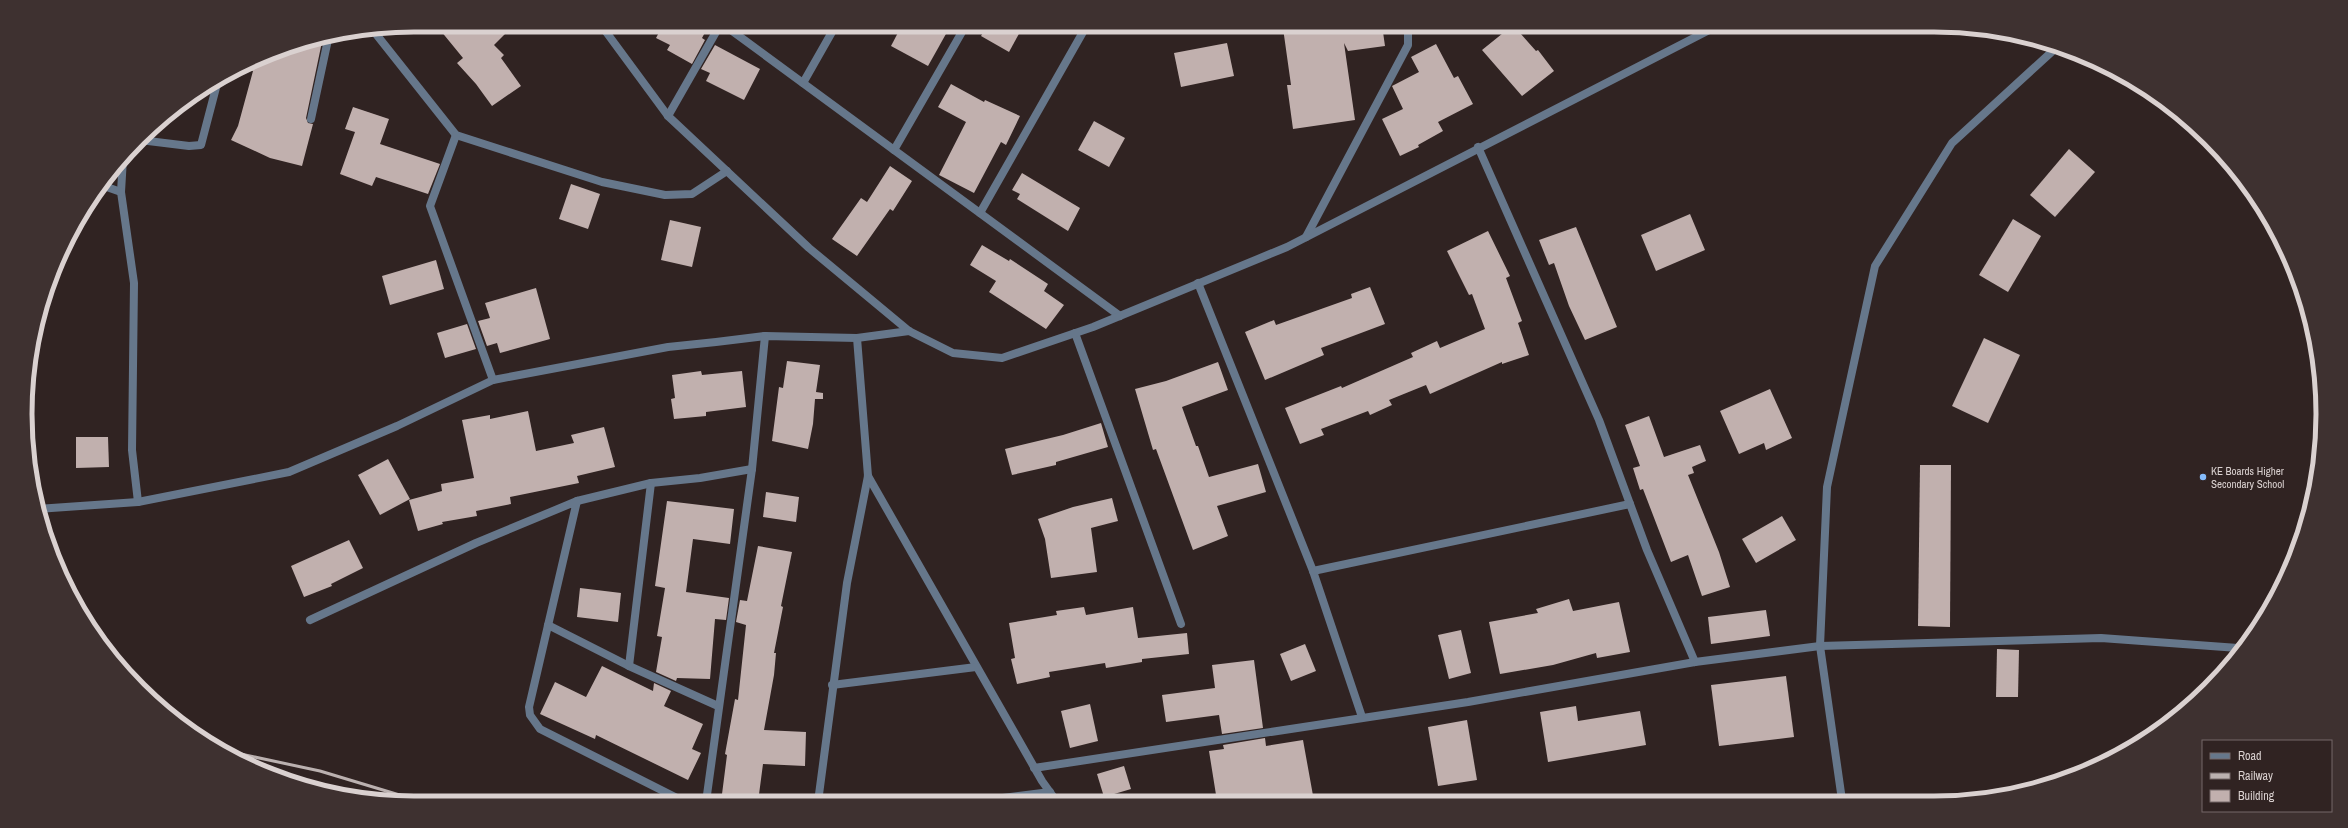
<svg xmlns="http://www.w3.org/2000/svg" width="2348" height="828" font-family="'Archivo Narrow',sans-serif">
<rect width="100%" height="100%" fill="#302322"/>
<!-- building -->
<g fill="#c1b0ae">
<polygon points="436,25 514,25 494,45 504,55 501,58 521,86 492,106 476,84 457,63 463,58"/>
<polygon points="663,25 709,25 702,38 705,40 692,64 667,50 670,45 656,38"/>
<polygon points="902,25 951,25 928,66 891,46"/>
<polygon points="988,25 1013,25 1021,30 1009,52 981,36"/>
<polygon points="1308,25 1382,25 1385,46 1348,51 1344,43 1355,120 1293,129 1287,85 1291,85 1283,28"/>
<polygon points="1513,25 1536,51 1538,50 1554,71 1522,96 1482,50"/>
<polygon points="323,37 306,118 308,123 313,124 302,166 270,158 231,140 238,126 253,71 249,70 252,62 265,55"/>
<polygon points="1227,43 1234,76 1181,87 1174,53"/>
<polygon points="1436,44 1454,78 1458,76 1473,104 1438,122 1443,131 1418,145 1419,147 1400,156 1382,119 1403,109 1392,86 1419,72 1411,57"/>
<polygon points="715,45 760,69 744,100 706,81 710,73 701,69"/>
<polygon points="951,84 984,102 985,100 1020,116 1006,145 1001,142 974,193 939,175 966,122 938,107"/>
<polygon points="353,107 389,119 380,144 440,164 428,194 376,177 372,186 340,174 355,132 345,129"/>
<polygon points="1094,121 1125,138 1109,167 1078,150"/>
<polygon points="2069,149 2095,172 2055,217 2030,195"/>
<polygon points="890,166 912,181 893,211 890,209 857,256 832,239 861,198 867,202"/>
<polygon points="1022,173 1080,208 1068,231 1017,199 1020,194 1012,190"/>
<polygon points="571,184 600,194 588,229 559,219"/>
<polygon points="1690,214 1705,250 1656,271 1641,235"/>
<polygon points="2013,219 2041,236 2008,292 1979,275"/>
<polygon points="670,220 701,227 692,267 661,260"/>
<polygon points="1576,227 1617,327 1585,340 1569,306 1554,263 1549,265 1539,240"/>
<polygon points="1488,231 1510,276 1506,278 1522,321 1518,323 1529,355 1502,364 1502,362 1430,394 1426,385 1389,400 1392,405 1370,415 1368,411 1321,429 1324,435 1300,444 1285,408 1341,386 1342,388 1413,357 1411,353 1437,341 1440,348 1485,329 1472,294 1469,295 1447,251"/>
<polygon points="982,245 1009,261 1010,259 1048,284 1044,291 1064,305 1046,329 989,292 996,281 970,265"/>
<polygon points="436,260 444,289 390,305 382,276"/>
<polygon points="1370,287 1385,324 1321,348 1324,355 1265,380 1245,332 1274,320 1276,325 1352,298 1351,294"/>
<polygon points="536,288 550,339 500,353 497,343 487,346 478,321 490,318 485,303"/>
<polygon points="467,324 476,349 445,358 437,333"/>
<polygon points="1984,338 2020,355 1988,423 1952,406"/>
<polygon points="787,361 820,365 816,392 823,393 823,399 815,399 813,424 808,449 772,441 779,387 783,388"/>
<polygon points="1218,362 1228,390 1182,407 1196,446 1198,446 1209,477 1258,464 1266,492 1217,506 1228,536 1193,550 1156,449 1153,450 1135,389 1166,381"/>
<polygon points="701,371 702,375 742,371 746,407 706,412 706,416 674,419 671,399 675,398 672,375"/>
<polygon points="1770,389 1792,438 1766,450 1764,443 1739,454 1720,411"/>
<polygon points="528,411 536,451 574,443 571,435 604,427 615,467 577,476 579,483 510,497 511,504 476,511 477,516 442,522 443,524 418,531 409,500 442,491 441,484 474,478 462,420 490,415 490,419"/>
<polygon points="1649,416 1664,457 1700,445 1706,461 1692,467 1694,473 1688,475 1719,552 1730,587 1702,596 1688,555 1671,562 1643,489 1640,490 1633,468 1640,466 1625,425"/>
<polygon points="1101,423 1108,447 1056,462 1056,465 1012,475 1005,449 1063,435"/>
<polygon points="76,437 108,437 109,467 76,468"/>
<polygon points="388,459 410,499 380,515 358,475"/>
<polygon points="1920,465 1951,465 1950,627 1918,626"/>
<polygon points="766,492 799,497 796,522 763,517"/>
<polygon points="1112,498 1118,521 1091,528 1097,572 1051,578 1045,539 1038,519 1073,507"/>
<polygon points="667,501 734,509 730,544 693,539 686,592 729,598 726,620 715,619 710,679 677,678 676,681 656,672 662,637 657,636 665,588 655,586"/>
<polygon points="1782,516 1796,540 1756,563 1742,539"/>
<polygon points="349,540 363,568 331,584 332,586 304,597 291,566"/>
<polygon points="758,546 792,552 781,606 783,607 774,653 776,653 774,675 764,730 806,732 805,766 763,764 758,802 721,802 727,755 725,754 735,699 738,700 746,625 736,622 740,600 747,601"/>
<polygon points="580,588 621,593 618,622 577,617"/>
<polygon points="1569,599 1573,611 1619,602 1630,652 1597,658 1596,653 1553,665 1500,674 1489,622 1538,613 1536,609"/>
<polygon points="1084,607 1086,615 1133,607 1138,638 1187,633 1189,654 1142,659 1142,662 1106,668 1105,663 1049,672 1050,677 1017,684 1011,659 1015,658 1009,623 1057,615 1056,611"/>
<polygon points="1766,610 1770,636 1711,644 1708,617"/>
<polygon points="1461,630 1471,673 1449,679 1438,635"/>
<polygon points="1305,644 1316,671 1291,681 1280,654"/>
<polygon points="1997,649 2019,650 2018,697 1996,697"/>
<polygon points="1254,660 1263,728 1222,734 1219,715 1166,722 1162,695 1215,688 1212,665"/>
<polygon points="602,666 653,691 654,683 671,691 664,706 703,724 692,749 701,753 688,780 596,735 595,739 540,714 555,682 586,697"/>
<polygon points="1786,676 1794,737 1719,746 1711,685"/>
<polygon points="1090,704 1098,741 1070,748 1061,711"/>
<polygon points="1576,706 1578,721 1640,711 1646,745 1548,762 1540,712"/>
<polygon points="1467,720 1477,780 1438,786 1428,727"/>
<polygon points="1265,738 1266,746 1303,740 1314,801 1275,801 1274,797 1248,801 1217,801 1209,751 1224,749 1223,745"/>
<polygon points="1124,766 1131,789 1104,797 1097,774"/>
</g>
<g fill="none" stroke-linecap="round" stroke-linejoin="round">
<!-- minor -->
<g stroke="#66778b" stroke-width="8">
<polyline points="724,25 1120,316"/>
<polyline points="372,29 456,135 602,182 665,195 692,194 727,171"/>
<polyline points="803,83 836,25"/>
<polyline points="668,116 720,25"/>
<polyline points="311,119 329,35"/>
<polyline points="456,135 430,206 493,380"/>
<polyline points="140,140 189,146 201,145 218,80"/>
<polyline points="1478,147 1599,420 1647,550 1695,662"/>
<polyline points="894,150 966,25"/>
<polyline points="123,158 121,192 134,283 132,450 138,502"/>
<polyline points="101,185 121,192"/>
<polyline points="980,213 1087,25"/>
<polyline points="1306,237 1408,45 1408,25"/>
<polyline points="1198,283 1313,571 1362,717"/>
<polyline points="1075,333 1181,624"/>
<polyline points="868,476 1042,781 1057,802"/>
<polyline points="577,501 651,483 700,478 752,469"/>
<polyline points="37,509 138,502 289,472 397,426 493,380 668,347 716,342 765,336 857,338 909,331"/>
<polyline points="1313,571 1630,504"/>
<polyline points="310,620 476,543 577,501 529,707 530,715 540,729 685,802"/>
<polyline points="548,625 629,666 718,706"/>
<polyline points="629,666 651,483"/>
<polyline points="832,685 976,667"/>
<polyline points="1034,768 1468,702 1695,662 1820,646 2101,638 2238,648"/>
<polyline points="706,802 752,469 765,336"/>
<polyline points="818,802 847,583 868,476 857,338"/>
<polyline points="971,802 1050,792"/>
</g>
<!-- tertiary -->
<g stroke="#66778b" stroke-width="8">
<polyline points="601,25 668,116 809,248 909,331 953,353 1002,358 1093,327 1287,247 1719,25"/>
<polyline points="1842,800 1820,646 1827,487 1875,266 1952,143 2057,47"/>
</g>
<!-- rail -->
<polyline stroke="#bbb1b0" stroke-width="3" points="222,750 320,771 426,803"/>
</g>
<!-- markers -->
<circle fill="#85bbfb" stroke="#302322" stroke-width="1.5" cx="2203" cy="477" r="4"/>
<g text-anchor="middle" stroke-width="4" stroke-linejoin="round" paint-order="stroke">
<!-- poi labels -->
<g font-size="11" fill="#dad1d0" stroke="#302322" text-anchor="start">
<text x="2211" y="475">KE Boards Higher<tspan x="2211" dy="13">Secondary School</tspan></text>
</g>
</g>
<!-- crop -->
<path d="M0 0H2348V828H0ZM414 32H1934A382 382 0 0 1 2316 414V414A382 382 0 0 1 1934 796H414A382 382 0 0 1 32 414V414A382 382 0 0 1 414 32Z" fill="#3e3130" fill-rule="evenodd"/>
<path fill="none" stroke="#dad1d0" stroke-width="5" d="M414 32H1934A382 382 0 0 1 2316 414V414A382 382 0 0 1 1934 796H414A382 382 0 0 1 32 414V414A382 382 0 0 1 414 32Z"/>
<!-- legend -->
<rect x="2202" y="740" width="130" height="72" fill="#302322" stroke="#746968"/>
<rect x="2210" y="753" width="20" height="6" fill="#66778b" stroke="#746968"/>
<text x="2238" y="760" font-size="12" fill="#dad1d0">Road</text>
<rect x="2210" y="773" width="20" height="6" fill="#bbb1b0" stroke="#746968"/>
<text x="2238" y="780" font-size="12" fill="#dad1d0">Railway</text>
<rect x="2210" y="790" width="20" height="12" fill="#c1b0ae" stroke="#746968"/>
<text x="2238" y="800" font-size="12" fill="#dad1d0">Building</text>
</svg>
